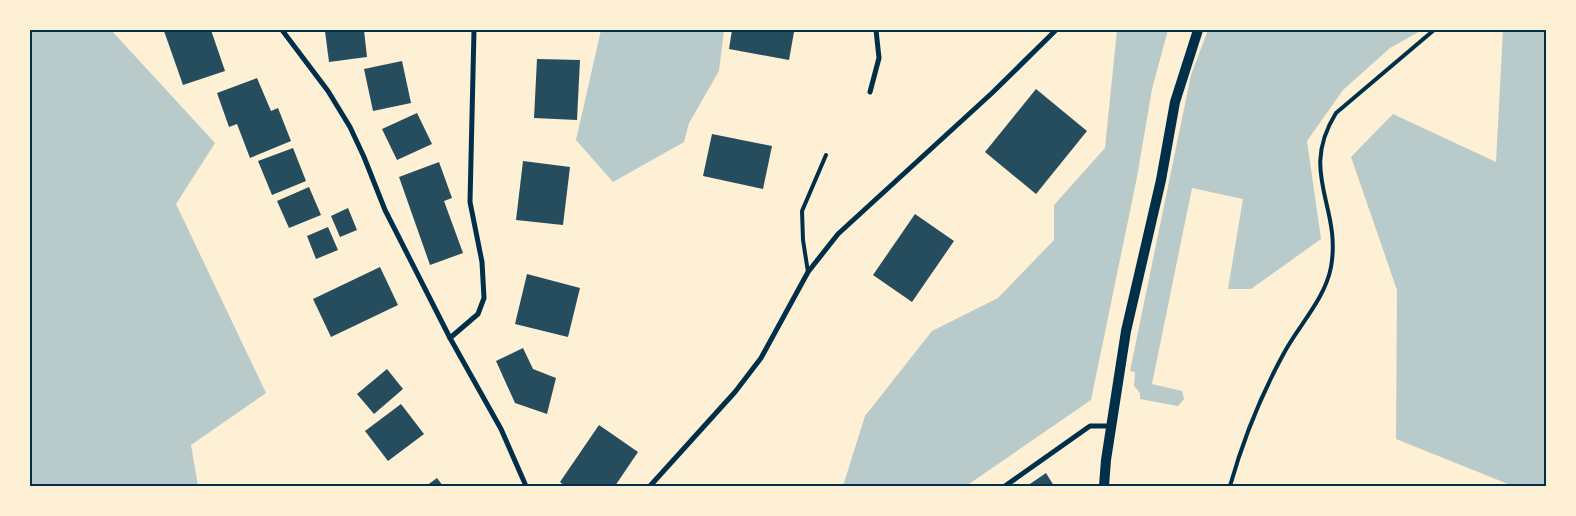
<svg xmlns="http://www.w3.org/2000/svg" width="1576" height="516" font-family="'Fira Sans',sans-serif">
<rect width="100%" height="100%" fill="#fdf0d5"/>
<!-- green -->
<g fill="#b9caca">
<polygon points="30,30 111,30 215,143 176,204 266,393 191,445 198,486 30,486"/>
<polygon points="601,30 724,30 719,71 689,123 684,142 613,182 576,140"/>
<polygon points="1117,30 1168,30 1152,89 1137,177 1091,400 966,486 843,486 865,416 932,331 998,298 1054,240 1054,205 1105,148"/>
<polygon points="1208,30 1422,30 1390,48 1343,90 1307,141 1321,239 1251,289 1228,289 1243,199 1192,188 1152,384 1182,391 1184,399 1178,406 1140,399 1140,393 1134,386 1135,372 1130,371 1191,75"/>
<polygon points="1503,30 1546,30 1546,486 1513,486 1396,439 1397,290 1351,157 1393,114 1496,162"/>
</g>
<!-- building -->
<g fill="#264d5e">
<polygon points="211,30 225,71 183,85 164,31"/>
<polygon points="364,30 367,57 329,62 325,31"/>
<polygon points="732,30 782,30 794,32 789,60 729,49"/>
<polygon points="537,59 580,60 577,120 534,118"/>
<polygon points="402,61 411,103 373,111 364,69"/>
<polygon points="257,78 271,111 278,108 291,141 250,158 237,124 229,127 217,93"/>
<polygon points="1036,89 1087,131 1036,194 985,152"/>
<polygon points="417,113 432,144 397,160 382,129"/>
<polygon points="712,134 772,146 763,189 703,176"/>
<polygon points="293,148 306,181 272,195 258,161"/>
<polygon points="523,161 570,167 563,225 516,220"/>
<polygon points="439,162 452,198 444,201 463,253 430,265 399,177"/>
<polygon points="309,187 321,215 289,228 277,201"/>
<polygon points="348,208 357,230 340,237 331,216"/>
<polygon points="915,214 954,241 912,302 873,275"/>
<polygon points="328,227 338,250 316,259 307,236"/>
<polygon points="380,267 398,305 331,337 313,299"/>
<polygon points="527,274 580,288 568,337 515,324"/>
<polygon points="523,348 533,369 556,378 547,414 515,403 496,361"/>
<polygon points="387,369 403,389 374,414 357,394"/>
<polygon points="401,404 424,434 388,461 365,431"/>
<polygon points="599,425 638,452 615,486 565,486 560,482"/>
<polygon points="1046,473 1054,486 1027,486"/>
<polygon points="437,478 443,486 426,486"/>
</g>
<g fill="none" stroke-linecap="round" stroke-linejoin="round">
<!-- service -->
<g stroke="#003049" stroke-width="4">
<polyline points="808,272 803,240 802,211 826,155"/>
<path d="M 1230,486 C 1243,440 1261,395 1284,353 C 1299,325 1325,299 1331,267 C 1342,206 1298,174 1336,113 L 1434,30"/>
</g>
<!-- minor -->
<g stroke="#003049" stroke-width="5">
<polyline points="282,30 328,91 350,127 364,157 385,210 450,338 501,429 526,486"/>
<polyline points="870,92 879,58 876,30"/>
<polyline points="450,338 478,314 484,298 482,262 470,202 474,30"/>
<polyline points="650,486 735,392 761,358 808,272 838,234 992,93 1056,30"/>
<polyline points="1005,486 1090,426 1111,426"/>
</g>
<!-- secondary -->
<polyline stroke="#003049" stroke-width="10" points="1104,486 1106,460 1126,331 1161,180 1175,102 1198,30"/>
</g>
<!-- border -->
<rect width="1576" height="516" fill="none" stroke="#fdf0d5" stroke-width="62"/>
<rect x="31" y="31" width="1514" height="454" fill="none" stroke="#003049" stroke-width="2"/>
</svg>
